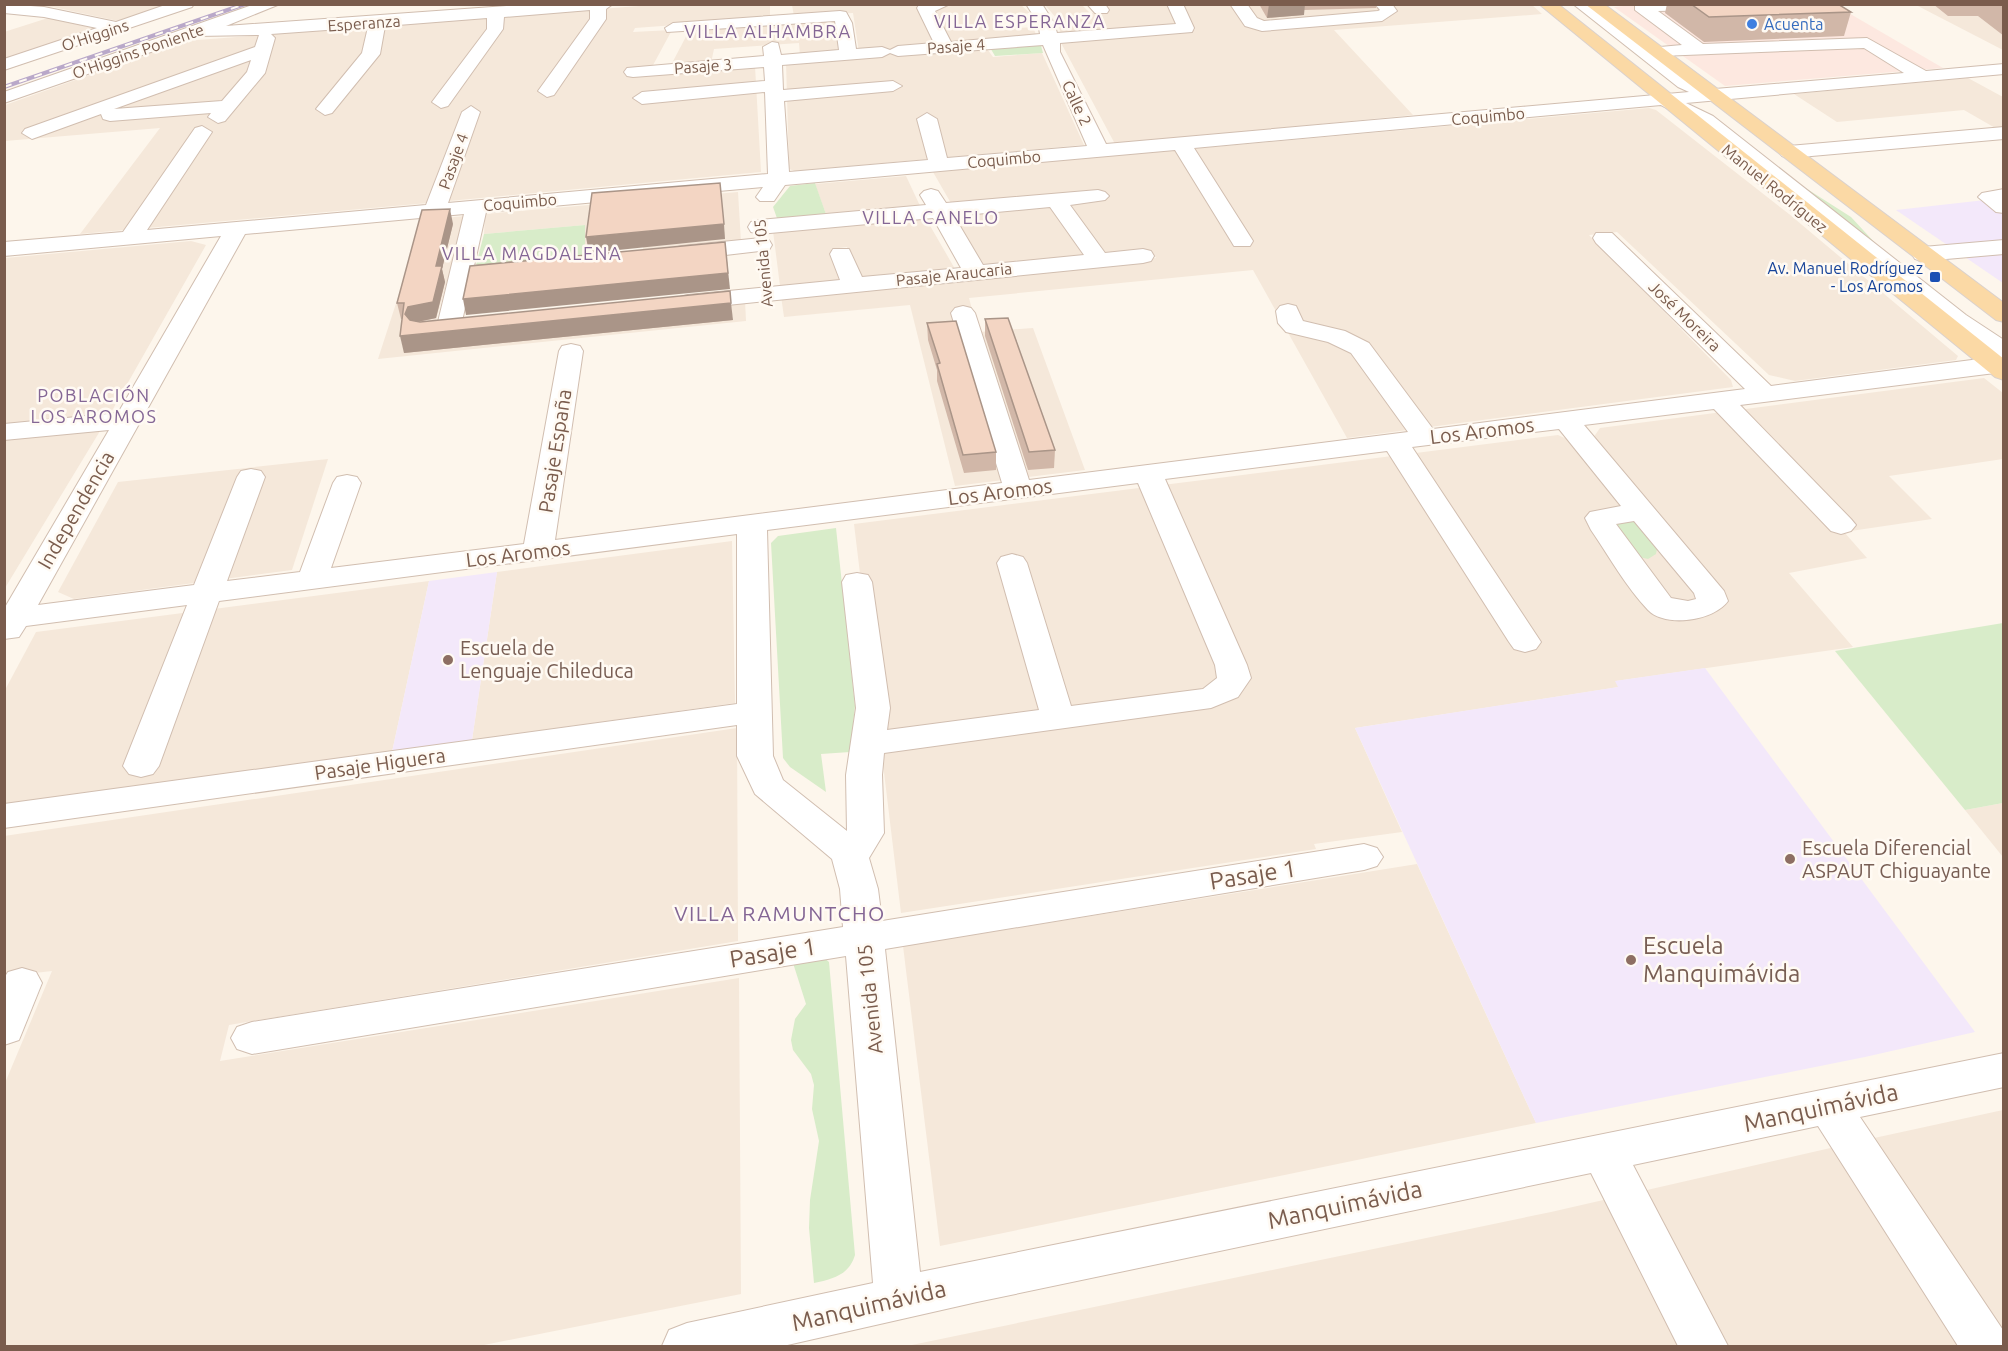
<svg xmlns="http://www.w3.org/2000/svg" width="2008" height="1351" font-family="Ubuntu,sans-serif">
<rect width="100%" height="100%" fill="#fdf6ec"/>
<!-- residential -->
<g fill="#f5e8da">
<polygon points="973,4 1021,5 1030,13 998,17 1006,29 1033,27 1037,37 949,42 931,8"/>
<polygon points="1531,4 1542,14 1334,30 1413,115 1115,144 1060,41 1195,30 1181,5"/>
<polygon points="19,5 173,5 118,21 53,7"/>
<polygon points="652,5 770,5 770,18 635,28 633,32 672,30 652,67 755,66 761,172 449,201 449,198 428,203 80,234 160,128 5,141 5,105 185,41"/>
<polygon points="792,5 919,5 936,44 859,52 853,13 794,16"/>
<polygon points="1045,5 1082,5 1090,13 1107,12 1101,5 1168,5 1180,26 1061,36 1058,20"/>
<polygon points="1916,5 2003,5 2003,50"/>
<polygon points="48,18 98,29 5,60 4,32"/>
<polygon points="836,18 838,51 800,55 799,43 714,49 711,63 671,65 690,29"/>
<polygon points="985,46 993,57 1042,53 1084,145 795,171 789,169 786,62"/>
<polygon points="1968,78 2003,97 2003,128 1997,129 1964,110 1837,122 1794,94"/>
<polygon points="1649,108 1656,110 1789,214 1958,356 1956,360 1795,381 1769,375 1617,232 1589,235 1731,380 1733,387 1347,438 1253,270 969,298 978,332 1033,328 1085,470 955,486 910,305 784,317 781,296 1156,258 1151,250 1105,254 1069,202 1107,198 952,205 933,172"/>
<polygon points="906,176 921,208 827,217 815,184"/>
<polygon points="738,192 741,242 643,250 644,230 622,231 619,251 585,253 585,225 484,234 485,214"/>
<polygon points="1053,206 1087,255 987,266 981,264 954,214"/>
<polygon points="465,216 436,321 745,300 746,321 378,359 423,220"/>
<polygon points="925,217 955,269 861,277 847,247 831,249 843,280 780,286 773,231"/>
<polygon points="191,241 206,245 109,416 88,431 100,431 5,588 5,258"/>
<polygon points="1984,378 2003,393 2003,459 1889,476 1932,519 1844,532 1867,558 1789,573 1853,647 1616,681 1619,687 1355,728 1402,832 1314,844 1316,849 901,913 854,524 1558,435 1571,441 1593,438 1600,428"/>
<polygon points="328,459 292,570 74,599 58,592 118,482"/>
<polygon points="732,541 735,703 472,740 497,572"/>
<polygon points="429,581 392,752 5,807 5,690 36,632"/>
<polygon points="737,728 738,941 229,1025 220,1061 739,978 741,1294 479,1346 5,1346 5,1083 52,971 17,975 5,1000 4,836"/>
<polygon points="2003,803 2003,857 1965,810"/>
<polygon points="1417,864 1536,1123 940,1246 903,946"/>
<polygon points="2003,1110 2003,1346 1997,1346 1865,1140"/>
<polygon points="1848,1144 1974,1346 907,1346 1551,1212"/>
</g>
<!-- commercial -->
<polygon fill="#fde8e0" points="1642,4 1835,5 1943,68 1725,86 1614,7"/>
<!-- education -->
<g fill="#f3e8fa">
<polygon points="2003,198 2003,283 1896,210"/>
<polygon points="497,572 472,740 392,752 429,581"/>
<polygon points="1705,668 1975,1032 1865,1057 1536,1123 1355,728 1618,687 1615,681"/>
</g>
<!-- green -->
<g fill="#d8ecc9">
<polygon points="1040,42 1043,53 995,56 989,46"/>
<polygon points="1698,109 1701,109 1793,180 1851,217 1888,257"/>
<polygon points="815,183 827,217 778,221 773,207 790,186"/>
<polygon points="585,225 585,258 475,269 484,234"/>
<polygon points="1633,520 1657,549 1656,554 1648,559 1639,557 1615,524"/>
<polygon points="836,528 855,706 850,752 821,754 826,792 790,767 783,758 771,543 778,536"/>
<polygon points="2003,623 2003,803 1965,810 1835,651"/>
<path d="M 824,958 L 829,962 L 855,1255 C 849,1275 833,1279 814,1283 L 809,1228 L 810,1200 L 819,1141 L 812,1109 L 814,1085 L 811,1074 L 793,1050 L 791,1040 L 795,1019 L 806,1004 L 793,963 Z"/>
</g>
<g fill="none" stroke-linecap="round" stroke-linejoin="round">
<defs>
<g id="minor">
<polygon points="4,4 44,7 116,22 168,4 194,4 192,7 4,70 4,59 97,28 44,17 4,13"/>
<path d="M 255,4 L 280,4 L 226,26 L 533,4 L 613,4 L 606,9 L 606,19 L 554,95 L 547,97 L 538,91 L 590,19 L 590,10 L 504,17 L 503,29 L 448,106 L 441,108 L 432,102 L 487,29 L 487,18 L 385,26 L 380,54 L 332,113 L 325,115 L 316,109 L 362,53 L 368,27 L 271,34 L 275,38 L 265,73 L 225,121 L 218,123 L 208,117 L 211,113 L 110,121 L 103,119 L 101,114 L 32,139 L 22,133 L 25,129 L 255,47 L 259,35 L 197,36 L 4,103 L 4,92 ZM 251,60 L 247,72 L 222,101 L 114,109 Z"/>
<polygon points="1087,4 1105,4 1109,10 1107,13 1095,13"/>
<polygon points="1230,4 1247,4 1257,18 1264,21 1378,11 1380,10 1375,4 1392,4 1397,11 1382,21 1262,31 1245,26"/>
<path d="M 919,5 L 950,4 L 935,11 L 951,42 L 1040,34 L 1038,23 L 1026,4 L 1042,4 L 1054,23 L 1057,33 L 1176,24 L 1167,4 L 1183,4 L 1194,28 L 1192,32 L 1060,43 L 1060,52 L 1106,144 L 1689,92 L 1678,87 L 1573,4 L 1592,4 L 1649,48 L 1682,45 L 1635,10 L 1635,4 L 1740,4 L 1732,9 L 1658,11 L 1703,44 L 1867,38 L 1926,71 L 2004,64 L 2004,74 L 1686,103 L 1713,116 L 1966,315 L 2004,340 L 2004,359 L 1995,357 L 1948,325 L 1699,124 L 1661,105 L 1194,148 L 1253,241 L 1250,246 L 1234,246 L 1231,241 L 1175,150 L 785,185 L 774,201 L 760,201 L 756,197 L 763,187 L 486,212 L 474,266 L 514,262 L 522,264 L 525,269 L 522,274 L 471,280 L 461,326 L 458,331 L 449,333 L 440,331 L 437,326 L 464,214 L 245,234 L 38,605 L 194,585 L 237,477 L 241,471 L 251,469 L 261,471 L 265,477 L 227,581 L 300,572 L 333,483 L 337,477 L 347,475 L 357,477 L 361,483 L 331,568 L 524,544 L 559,351 L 562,346 L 571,344 L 580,346 L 583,351 L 555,540 L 1002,483 L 951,313 L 955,308 L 963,306 L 971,308 L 975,313 L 1029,480 L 1408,432 L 1351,353 L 1328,342 L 1286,332 L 1278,323 L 1276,311 L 1280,306 L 1288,304 L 1296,306 L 1303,321 L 1345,331 L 1369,343 L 1433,429 L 1745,389 L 1596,243 L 1593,238 L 1596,233 L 1612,233 L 1771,386 L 1995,357 L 2004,360 L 2004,370 L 1995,373 L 1740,405 L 1851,519 L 1856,525 L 1851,531 L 1841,534 L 1831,531 L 1714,409 L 1584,425 L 1724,591 L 1728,601 C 1714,621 1665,628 1648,610 C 1626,587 1609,556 1591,530 L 1585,518 L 1590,512 L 1621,506 L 1559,429 L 1412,447 L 1541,642 L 1536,649 L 1525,652 L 1514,649 L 1509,642 L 1387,451 L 1165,479 L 1247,665 L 1251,678 L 1238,697 L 1211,708 L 884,753 L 882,775 L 884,833 L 869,858 L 878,889 L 882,921 L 1364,844 L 1377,848 L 1383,857 L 1377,866 L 1364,870 L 885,949 L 920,1272 L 2004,1053 L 2004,1087 L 1860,1117 L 2003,1330 L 2004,1346 L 1958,1346 L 1818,1126 L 1633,1165 L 1728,1346 L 1678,1346 L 1591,1173 L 977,1302 L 783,1346 L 662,1346 L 669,1330 L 687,1323 L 873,1283 L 846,956 L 252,1054 L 237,1049 L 231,1038 L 237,1027 L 252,1022 L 843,927 L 840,889 L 832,859 L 755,794 L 737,756 L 737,725 L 4,828 L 4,804 L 737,704 L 737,534 L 219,601 L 159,766 L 153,774 L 141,777 L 129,774 L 123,766 L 187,605 L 26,626 L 19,637 L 4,639 L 4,609 L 109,430 L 4,440 L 4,424 L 118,413 L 221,236 L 4,256 L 4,242 L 123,232 L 195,128 L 202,126 L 212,132 L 147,230 L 426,205 L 462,112 L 471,106 L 480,112 L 448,203 L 768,174 L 765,92 L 642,104 L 633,98 L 642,92 L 765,81 L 764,67 L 633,77 L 627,76 L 624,72 L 627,68 L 764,56 L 763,47 L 772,42 L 778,43 L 781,55 L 839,50 L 835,21 L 667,32 L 665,28 L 673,23 L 840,11 L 846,12 L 852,23 L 856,49 L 882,47 L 890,50 L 898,46 L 934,43 L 917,8 ZM 1043,45 L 1087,146 L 947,158 L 937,119 L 927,113 L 917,119 L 928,160 L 789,172 L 784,101 L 893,91 L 902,86 L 893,81 L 783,90 L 782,65 L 882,57 L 890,53 L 898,56 ZM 1864,48 L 1904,73 L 1715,89 L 1690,79 L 1660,56 ZM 1138,483 L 1215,665 L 1217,678 L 1203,689 L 1071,706 L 1027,563 L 1023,557 L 1012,554 L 1001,557 L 997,563 L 1039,710 L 887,730 L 890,708 L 872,582 L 868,575 L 857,573 L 846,575 L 842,582 L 856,708 L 846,775 L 847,831 L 783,780 L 773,756 L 767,530 ZM 1634,521 L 1694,593 L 1696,599 L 1688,601 L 1671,598 L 1616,524 Z"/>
<polygon points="2004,127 2004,139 1789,158 1782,156 1779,152 1782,148 1789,146"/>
<path d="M 931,189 L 938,191 L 946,203 L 1098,190 L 1105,192 L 1109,196 L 1105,200 L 1070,205 L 1105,253 L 1143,249 L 1151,251 L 1154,256 L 1151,261 L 1143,263 L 688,309 L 680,307 L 676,302 L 680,297 L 688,295 L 840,280 L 830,254 L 833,249 L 849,249 L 862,277 L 961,268 L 933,218 L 759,234 L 751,232 L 748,227 L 751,222 L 759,220 L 926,205 L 920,195 L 924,191 ZM 1050,207 L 1084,255 L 983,265 L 954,216 Z"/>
<polygon points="2004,189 2004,213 1996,212 1978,197 1982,193"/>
<polygon points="761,238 769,240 772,245 769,250 682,260 674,258 671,253 674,248 682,246"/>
<polygon points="2004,240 2004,254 1923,261 1915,259 1912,254 1915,249 1923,247"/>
<polygon points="22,968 36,972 42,983 19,1040 4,1045 4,978 8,972"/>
</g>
<g id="major">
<polygon points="1539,4 1558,4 2004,359 2004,380 1995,377"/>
<polygon points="1585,4 1604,4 2004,303 2004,322 1996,320"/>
</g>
</defs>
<!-- minor casing -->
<use href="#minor" stroke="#d1beb0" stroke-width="2"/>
<!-- major casing -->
<use href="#major" stroke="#dad1cd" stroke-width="2"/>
<!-- minor -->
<use href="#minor" fill="#fff" fill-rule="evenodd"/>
<!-- major -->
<use href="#major" fill="#fbd9a5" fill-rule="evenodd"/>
<defs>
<polyline id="rail" points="4,87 245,4"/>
</defs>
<!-- rail casing -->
<use href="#rail" stroke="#b9a8c9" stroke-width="4"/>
<!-- rail -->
<use href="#rail" stroke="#fffaf3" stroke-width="2" stroke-dasharray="8" stroke-linecap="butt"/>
</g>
<!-- wall -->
<g fill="#d1b7a8">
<polygon points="1259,4 1376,4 1376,8 1304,10 1304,15 1267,18"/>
<polygon points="1667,4 1838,4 1851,12 1844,36 1704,42 1665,13"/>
<polygon points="1933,4 2004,4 2004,36 1978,16 1948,16"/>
<polygon points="453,224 442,269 445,282 436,318 418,322 733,320 404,353 402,319 401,319 397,303"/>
<polygon points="985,319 1055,450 1054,468 1028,470 985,336"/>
<polygon points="927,323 996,452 996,470 964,473 937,381 937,370 928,340"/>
</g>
<!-- shaded-wall -->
<g fill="#aa9588">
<polygon points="1269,4 1305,4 1304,15 1267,18"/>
<polygon points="450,209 453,224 442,269 445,282 436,318 412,323 405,314 408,307 436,266"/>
<polygon points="724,224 725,239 589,253 586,237"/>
<polygon points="725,242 730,289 466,315 463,299"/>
<polygon points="731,303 733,320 404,353 400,336"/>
</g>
<!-- building -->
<g fill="#f3d5c3" stroke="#aa9588" stroke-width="1.5">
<polygon points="1691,4 1838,4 1851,12 1709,17"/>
<polygon points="720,183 724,224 586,237 592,193"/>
<polygon points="450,209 436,266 442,266 433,302 408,307 405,314 410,320 420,322 730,291 731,303 400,336 404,303 397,303 422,210"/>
<polygon points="725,242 728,273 463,299 470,266"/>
<polygon points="1008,318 1055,450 1029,452 985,319"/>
<polygon points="956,321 996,452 963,455 937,364 940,363 927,323"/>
</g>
<!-- markers -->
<circle fill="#3f7fe0" stroke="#fffaf3" stroke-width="2" cx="1752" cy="24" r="6"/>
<rect fill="#1a4fb4" stroke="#fffaf3" stroke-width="2" x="1929" y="271" width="12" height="12" rx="3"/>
<g fill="#8d6e63" stroke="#fffaf3" stroke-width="2">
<circle cx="448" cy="660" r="6"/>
<circle cx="1790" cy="859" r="6"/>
<circle cx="1631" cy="960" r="6"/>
</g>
<g text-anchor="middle" stroke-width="5" stroke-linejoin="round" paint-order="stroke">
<!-- far-street labels -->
<g font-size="16" fill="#7a5c4d" stroke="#fffaf3">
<text transform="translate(364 23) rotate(-4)" y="6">Esperanza</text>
<text transform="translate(95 35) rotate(-18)" y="6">O'Higgins</text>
<text transform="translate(956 46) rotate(-4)" y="6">Pasaje 4</text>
<text transform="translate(138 51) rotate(-19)" y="6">O'Higgins Poniente</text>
<text transform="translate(703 66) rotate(-4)" y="6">Pasaje 3</text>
<text transform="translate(1077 103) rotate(65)" y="6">Calle 2</text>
<text transform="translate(1488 116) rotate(-5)" y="6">Coquimbo</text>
<text transform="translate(1004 159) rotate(-5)" y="6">Coquimbo</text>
<text transform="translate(453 161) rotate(-70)" y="6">Pasaje 4</text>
<text transform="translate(1775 188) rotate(39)" y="6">Manuel Rodríguez</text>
<text transform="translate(520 202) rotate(-5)" y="6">Coquimbo</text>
<text transform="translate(763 263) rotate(-95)" y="6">Avenida 105</text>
<text transform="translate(954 274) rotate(-6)" y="6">Pasaje Araucaria</text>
<text transform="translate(1685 316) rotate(44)" y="6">José Moreira</text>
</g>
<!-- far-shop labels -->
<g font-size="16" fill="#366cbe" stroke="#fffaf3" text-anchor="start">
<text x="1764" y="30">Acuenta</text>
</g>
<!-- far-transit labels -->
<g font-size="16" fill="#164399" stroke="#fffaf3" text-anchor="end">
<text x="1923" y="274">Av. Manuel Rodríguez<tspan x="1923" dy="18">- Los Aromos</tspan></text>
</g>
<!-- far-neighbourhood labels -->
<g font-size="18" letter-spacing="1.5" fill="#846695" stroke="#fffaf3">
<text x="1020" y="28">VILLA ESPERANZA</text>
<text x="768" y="38">VILLA ALHAMBRA</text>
<text x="931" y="224">VILLA CANELO</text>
<text x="532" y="260">VILLA MAGDALENA</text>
<text x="94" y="402">POBLACIÓN<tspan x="94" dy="21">LOS AROMOS</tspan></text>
</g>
<!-- street labels -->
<g font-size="20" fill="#7a5c4d" stroke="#fffaf3">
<text transform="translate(1482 431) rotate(-7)" y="7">Los Aromos</text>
<text transform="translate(555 451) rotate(-81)" y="7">Pasaje España</text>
<text transform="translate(1000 492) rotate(-7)" y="7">Los Aromos</text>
<text transform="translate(76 510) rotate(-60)" y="7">Independencia</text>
<text transform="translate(518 554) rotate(-7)" y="7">Los Aromos</text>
<text transform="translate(380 764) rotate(-8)" y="7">Pasaje Higuera</text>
<text transform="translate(870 999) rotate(-96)" y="7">Avenida 105</text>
</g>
<!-- education labels -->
<g font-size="20" fill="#785e54" stroke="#fffaf3" text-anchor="start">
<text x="460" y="655">Escuela de<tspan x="460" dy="23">Lenguaje Chileduca</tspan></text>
<text x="1802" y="855">Escuela Diferencial<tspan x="1802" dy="23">ASPAUT Chiguayante</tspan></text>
</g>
<!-- neighbourhood labels -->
<g font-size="21" letter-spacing="1.5" fill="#846695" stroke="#fffaf3">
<text x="780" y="921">VILLA RAMUNTCHO</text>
</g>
<!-- near-street labels -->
<g font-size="24" fill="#7a5c4d" stroke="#fffaf3">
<text transform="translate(1253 875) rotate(-9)" y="8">Pasaje 1</text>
<text transform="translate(773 953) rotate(-9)" y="8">Pasaje 1</text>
<text transform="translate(1821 1108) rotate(-12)" y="8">Manquimávida</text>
<text transform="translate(1345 1205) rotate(-12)" y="8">Manquimávida</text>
<text transform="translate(869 1306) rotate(-13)" y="8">Manquimávida</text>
</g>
<!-- near-education labels -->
<g font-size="24" fill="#785e54" stroke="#fffaf3" text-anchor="start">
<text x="1643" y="954">Escuela<tspan x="1643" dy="28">Manquimávida</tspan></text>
</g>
</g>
<!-- border -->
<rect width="2008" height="1351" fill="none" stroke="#7a5c4d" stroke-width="12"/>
</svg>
